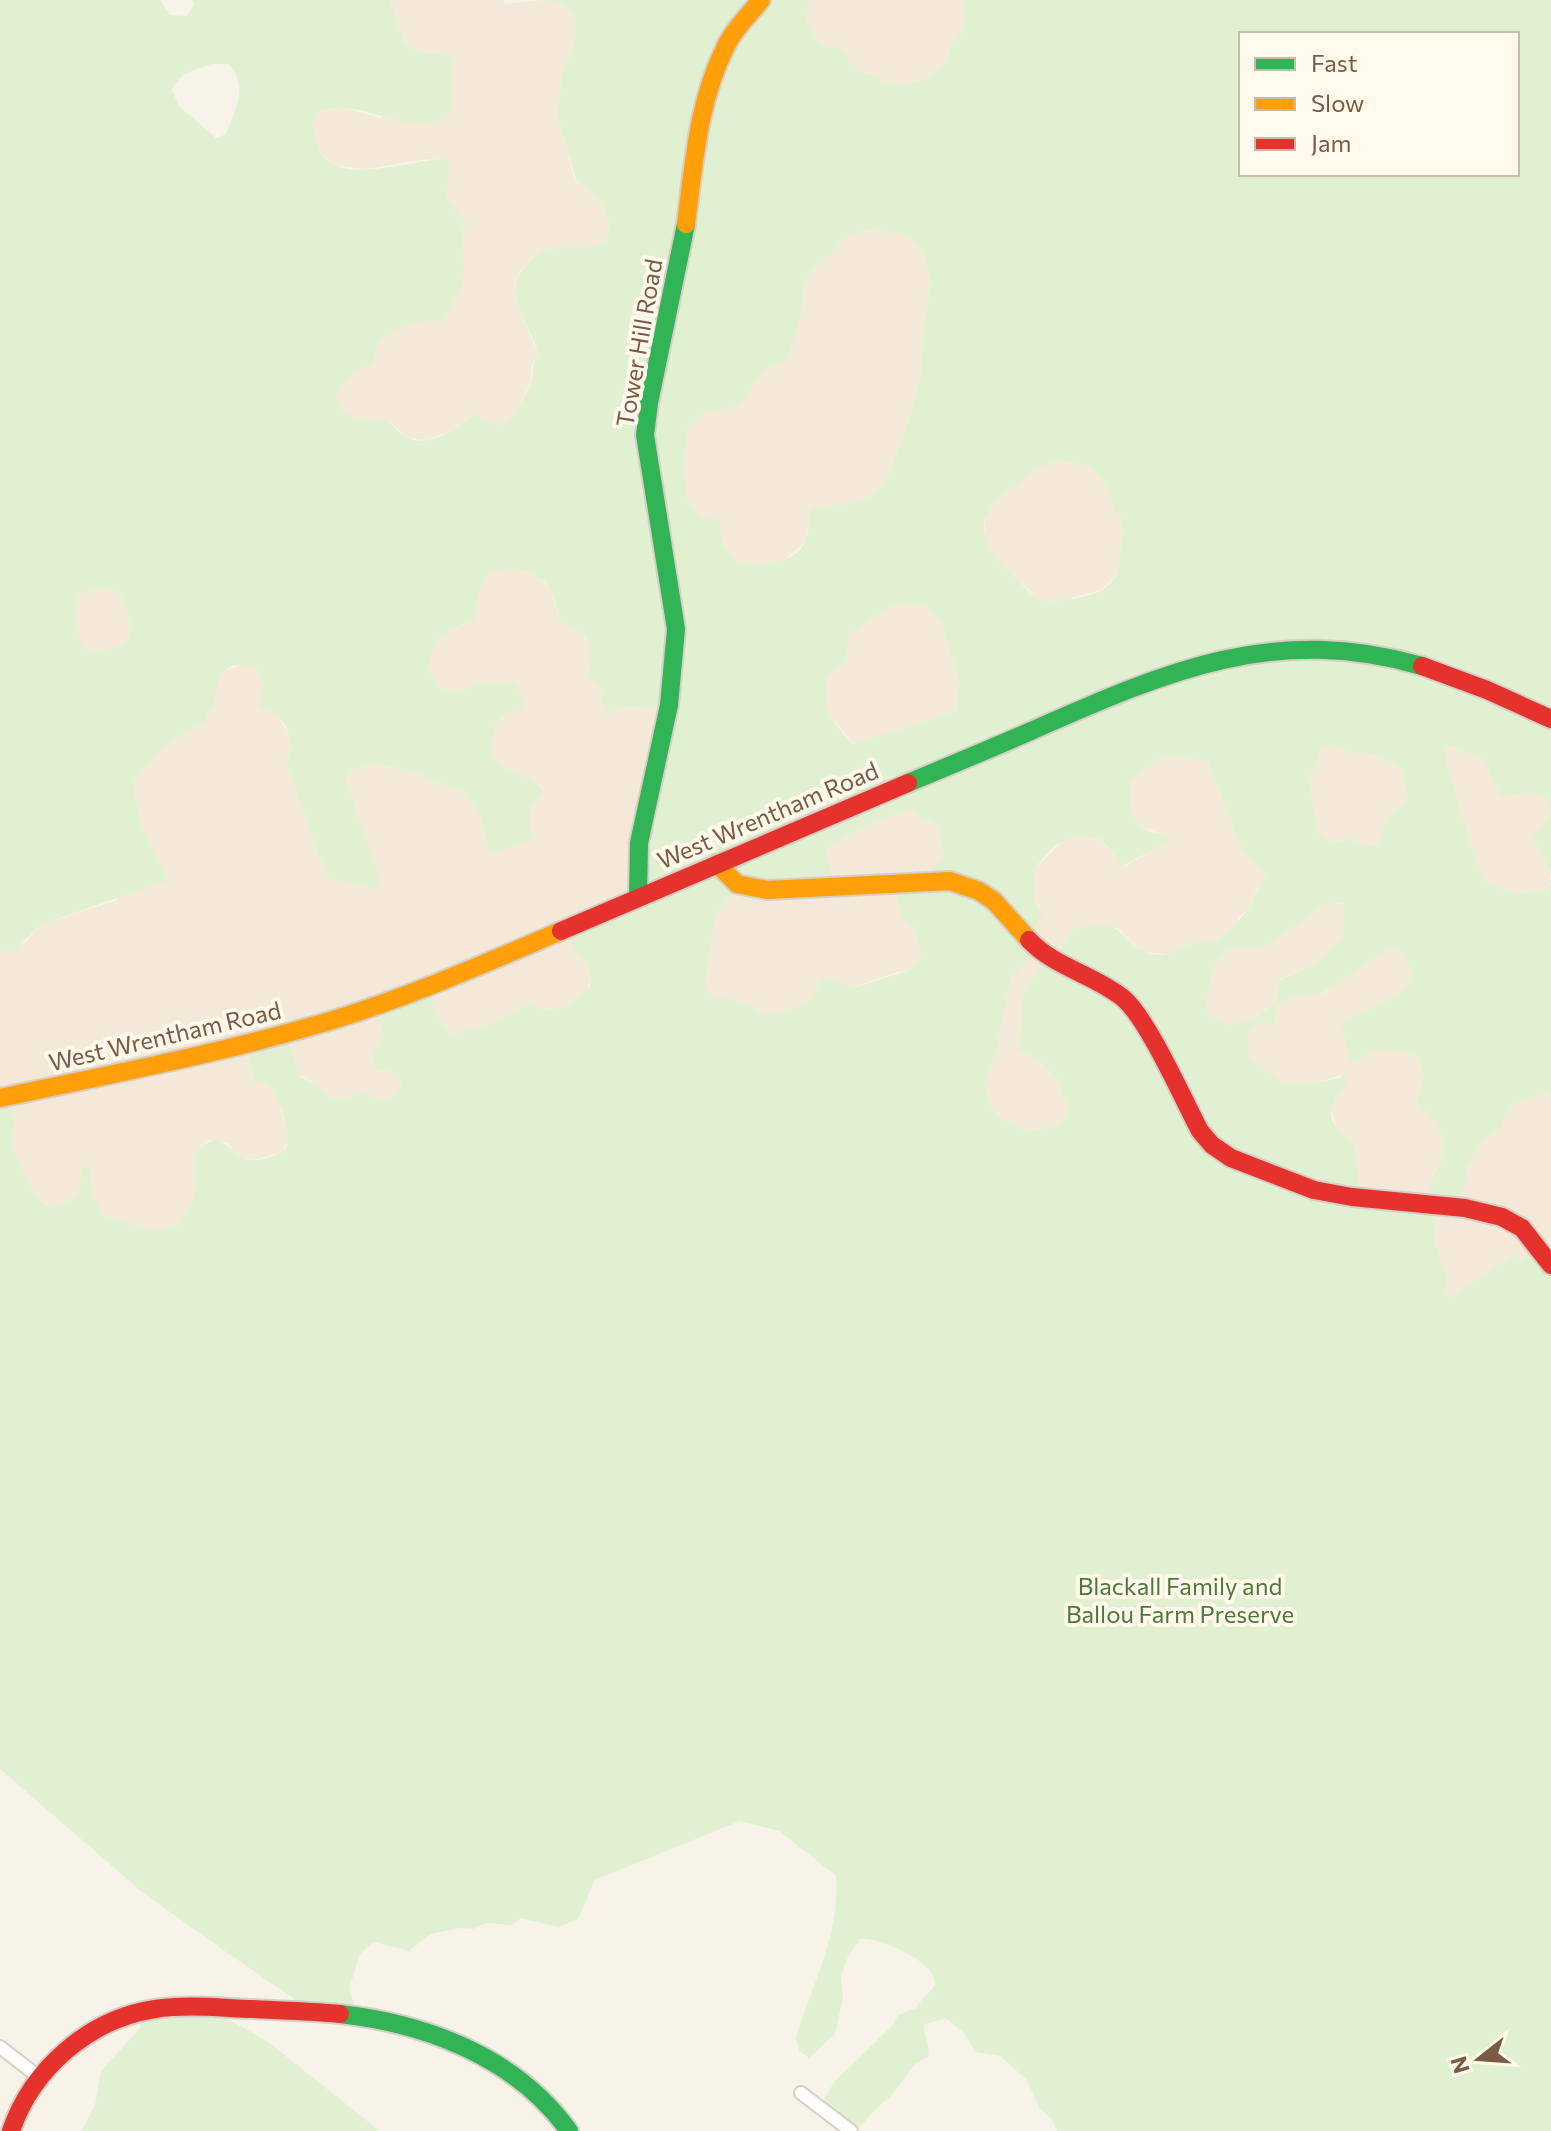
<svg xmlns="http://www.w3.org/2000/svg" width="1551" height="2131" font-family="Commissioner,sans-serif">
<rect width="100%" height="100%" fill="#f8f3e9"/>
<!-- residential -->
<g fill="#f4e9d8">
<polygon points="390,0 504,0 504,4 542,0 562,5 575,17 575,42 563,69 557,116 575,180 602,202 610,225 604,242 596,246 546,250 531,259 520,271 514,284 516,303 538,353 532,364 531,382 511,422 504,425 492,424 474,414 448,432 427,440 407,438 388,420 369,421 351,417 338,405 336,397 344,379 361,368 374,364 378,343 392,331 426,319 464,276 461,245 463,228 468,225 447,199 450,161 447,158 429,159 365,169 337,166 321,155 312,125 319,112 342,107 380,118 451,76 452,55 425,53 405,44"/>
<polygon points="809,0 965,0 966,2 962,34 953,40 945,64 926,79 905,84 886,83 876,75 863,72 852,66 844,49 822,45 807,23"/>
<polygon points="868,230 908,235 923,252 931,280 923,330 921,374 908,422 888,475 878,490 860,502 811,509 806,541 785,560 759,565 738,562 722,543 719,528 703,518 688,500 684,467 688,428 707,412 728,407 750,395 753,382 770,368 787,361 800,320 807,276 816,265 831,255 832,250 851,234"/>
<polygon points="1056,461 1090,466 1104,483 1115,512 1120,514 1123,528 1117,576 1099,591 1074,597 1062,603 1039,600 1000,562 986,545 984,534 987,513 996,499 1043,464"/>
<polygon points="506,567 536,574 551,590 561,624 575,626 589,642 593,659 588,677 600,688 604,707 627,706 665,711 637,891 575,952 586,962 591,979 587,990 565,1007 544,1010 529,1003 493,1023 452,1034 439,1018 429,991 376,1007 383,1035 373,1053 375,1070 391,1071 399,1076 402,1084 396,1094 382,1100 363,1093 338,1099 330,1097 316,1084 245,1046 252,1077 268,1084 276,1093 289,1138 283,1152 253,1160 238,1156 228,1143 210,1140 194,1151 195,1194 184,1217 178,1224 167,1229 150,1229 108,1217 100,1212 92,1190 91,1168 82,1170 78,1196 55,1207 47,1205 34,1195 12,1144 15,1124 0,1100 0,951 25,943 40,925 117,900 145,834 141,824 133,784 146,763 173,739 206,722 208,713 215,708 216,682 223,671 244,664 255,668 275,712 292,738 293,750 327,877 374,889 382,886 346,780 353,770 374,764 410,771 464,793 480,815 489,854 527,823 537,796 545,791 539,784 502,766 492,756 490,741 498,721 509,711 481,683 461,691 442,690 429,670 434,646 444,633 475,620 479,592 491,572"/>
<polygon points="92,588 113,590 122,597 131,629 128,639 120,645 95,652 85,649 77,634 75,609 79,596"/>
<polygon points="900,604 925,606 942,625 959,683 956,711 854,744 830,716 824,702 827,677 847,661 849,635 885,610"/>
<polygon points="1334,745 1351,753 1370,754 1397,766 1402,771 1407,799 1377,844 1367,846 1353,839 1332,842 1318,832 1309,778 1318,755 1324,749"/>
<polygon points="1452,746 1484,761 1501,797 1530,792 1549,799 1551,816 1532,839 1551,872 1550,888 1518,894 1486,882 1477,862 1446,760 1447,747"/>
<polygon points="1181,757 1208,762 1241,848 1267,876 1267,880 1256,890 1250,908 1240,916 1232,929 1215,941 1191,943 1173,955 1142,952 1118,928 1073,928 1055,958 1044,956 1022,996 1021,1030 1017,1048 1040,1062 1057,1079 1068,1110 1066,1117 1057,1126 1026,1131 1001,1117 992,1108 985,1082 996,1054 1011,979 1035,953 1026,938 1041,910 1034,899 1033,889 1035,869 1064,839 1078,836 1099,839 1125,866 1167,843 1168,836 1141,827 1134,818 1130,800 1132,780 1149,769 1155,760"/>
<polygon points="910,810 938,827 945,854 922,882 901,915 913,927 921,954 918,962 910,970 894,973 855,987 823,977 806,1004 775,1014 763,1014 754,1007 730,998 714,998 705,986 716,916 737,887 835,889 826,850 864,827"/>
<polygon points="1340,903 1344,904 1345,909 1343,937 1317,962 1279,980 1276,1004 1237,1026 1217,1022 1213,1019 1206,1008 1213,970 1216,960 1221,955 1232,948 1247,945 1263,949 1324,905"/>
<polygon points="1397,948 1412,971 1412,977 1397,996 1343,1020 1350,1062 1385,1047 1405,1050 1418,1058 1423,1078 1416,1103 1429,1113 1437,1125 1443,1146 1442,1162 1433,1174 1428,1202 1361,1195 1354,1143 1337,1129 1330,1107 1340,1093 1341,1075 1320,1082 1282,1082 1247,1055 1250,1029 1256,1025 1276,1020 1278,1004 1287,997 1324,993 1382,952"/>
<polygon points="1551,1093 1551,1259 1516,1266 1454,1305 1446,1288 1448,1276 1434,1241 1437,1207 1462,1204 1464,1180 1469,1169 1470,1157 1486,1136 1500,1128 1502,1118 1508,1109 1518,1102"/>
</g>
<!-- green -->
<g fill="#e2f0d2" fill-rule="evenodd">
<path d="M 0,0 L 160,0 L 170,15 L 187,16 L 194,5 L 193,0 L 390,0 L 405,44 L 425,53 L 453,55 L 453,104 L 448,118 C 404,132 385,112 344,108 C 336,107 327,110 319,112 L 312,125 L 321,155 C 325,158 332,164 337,166 C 367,177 415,160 447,158 L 450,161 L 447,198 L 468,225 L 463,228 C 461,244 465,258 464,273 C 463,288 451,308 444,321 C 419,319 397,327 378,343 L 374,364 C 354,370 345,378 336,397 C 343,421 367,421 388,420 C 393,426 401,435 408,438 C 432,448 456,427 474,414 C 497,426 505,432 519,406 C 523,399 528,391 531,383 C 534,371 531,365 538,353 C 529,319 497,294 528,263 C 534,257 542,251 549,249 C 568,246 586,250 604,242 L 610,225 L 602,202 L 576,180 L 557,116 L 563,69 L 575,42 L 575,17 L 562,5 L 542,0 L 809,0 L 807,23 L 822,45 L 844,49 L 852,65 L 863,72 L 876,75 L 886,83 L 905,84 L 926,79 L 945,64 L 953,40 L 962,33 L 965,0 L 1551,0 L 1551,814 L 1548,799 L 1531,792 L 1501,797 L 1484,761 L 1452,746 L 1447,747 L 1446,760 L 1477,862 L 1486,882 L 1518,894 L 1550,888 L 1551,885 L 1551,1093 C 1528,1099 1505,1101 1501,1128 C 1471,1144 1464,1172 1463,1204 L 1437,1207 L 1434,1241 L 1448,1276 L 1446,1288 L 1450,1298 L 1517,1253 L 1521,1261 L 1534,1248 L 1551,1259 L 1551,2131 L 1057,2131 L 1052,2119 L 1040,2109 L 1026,2079 L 1000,2056 L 975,2052 L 965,2034 L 946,2018 L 923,2025 L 929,2051 L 928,2057 L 915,2064 L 893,2094 L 876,2109 L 856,2131 L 821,2105 L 834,2082 L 892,2026 L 898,2015 L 916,2008 C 922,1998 929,1993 935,1985 C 935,1982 933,1974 931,1972 C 921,1957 877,1937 860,1939 L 848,1957 L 841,1976 L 843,1998 L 835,2034 L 809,2058 L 799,2051 L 796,2037 C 812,1986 841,1931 836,1876 L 779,1831 L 740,1821 L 595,1880 L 578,1919 L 558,1927 L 521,1918 L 512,1925 L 486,1923 L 473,1929 L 460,1928 L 431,1934 L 409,1951 L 374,1942 L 360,1954 L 349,1989 L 359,2017 L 315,2013 L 229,1954 L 142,1892 L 0,1769 L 0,1100 L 10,1097 L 15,1124 L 12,1144 L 34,1194 L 46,1205 L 55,1207 L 78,1196 L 82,1169 L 87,1165 L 91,1168 L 92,1190 L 101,1212 L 108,1217 L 150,1229 L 167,1229 L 178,1224 L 184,1217 L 195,1194 L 194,1151 L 214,1139 C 233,1145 235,1158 251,1160 C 260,1161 282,1155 286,1148 C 292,1137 278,1090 267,1084 C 263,1082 258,1083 254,1083 L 245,1046 L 286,1035 L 300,1077 L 316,1084 L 330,1097 L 338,1099 L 363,1093 L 382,1100 L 396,1094 L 402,1084 L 399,1076 L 391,1071 L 375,1070 L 373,1053 L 383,1035 L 376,1007 L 429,991 L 439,1018 L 452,1034 L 493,1023 L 529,1003 L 544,1010 L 565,1007 L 590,986 L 591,979 L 586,962 L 575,952 L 568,930 L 635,899 L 665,711 L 627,706 L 604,715 L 600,688 L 587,677 C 596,651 591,629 561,624 C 558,614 556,602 552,593 C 542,570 512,565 491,572 L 479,592 L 475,620 C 440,634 437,632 429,670 L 442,690 L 461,691 L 480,683 L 515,682 L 527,710 C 513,711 501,712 496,726 C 477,775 523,765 545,791 C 528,803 527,823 533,841 L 489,854 L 480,815 L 464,793 L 410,771 L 374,764 L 353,770 L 346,780 L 383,886 L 374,889 L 330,879 L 327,877 L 287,765 C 297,738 287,716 259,707 L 264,687 L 255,668 C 220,657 216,681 215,708 L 208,713 L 206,722 C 173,739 153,752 133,784 L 141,824 L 169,880 L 40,925 L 15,951 L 0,951 ZM 1241,34 L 1517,34 L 1517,174 L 1241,174 ZM 212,64 L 229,64 C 249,87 235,110 226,134 L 216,138 L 180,107 L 172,91 C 179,73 194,70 212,64 ZM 868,230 L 908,235 L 923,252 L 931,281 L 923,330 L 921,374 L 908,422 L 888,475 L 878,490 L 860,502 L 811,508 C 809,518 809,531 806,540 C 796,565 759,565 738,562 L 722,543 L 720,519 L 703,518 L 688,500 L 684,467 L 688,428 L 707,412 L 736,407 L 750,395 L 753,382 L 770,368 L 787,361 C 791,347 797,333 800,319 C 807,286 798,275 832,255 L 833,250 L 851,234 ZM 1057,461 L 1090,466 L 1104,483 L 1115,512 L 1120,515 L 1123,528 L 1117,576 C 1112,581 1105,589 1098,592 C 1086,597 1050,605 1039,599 C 1029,594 1020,581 1012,574 C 976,539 972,517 1015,486 C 1028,475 1040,465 1057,461 ZM 92,589 L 113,590 L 122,597 L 131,629 L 128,639 L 120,645 L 95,652 L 85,648 C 75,631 74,615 79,596 ZM 900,604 L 925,606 L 942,625 L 959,683 L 956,711 L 853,744 C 830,719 823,712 827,677 L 847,661 L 849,635 L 885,610 ZM 1334,745 L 1351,753 L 1371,754 L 1397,766 L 1402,771 L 1407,799 L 1384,821 L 1384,833 L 1377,844 L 1367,846 L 1353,839 L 1332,842 L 1318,832 L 1309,778 L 1318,764 L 1318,754 L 1324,749 ZM 1181,757 L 1208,762 L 1241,848 L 1267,876 C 1264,882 1259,886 1256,892 C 1254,896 1253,900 1251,904 C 1246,915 1226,933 1215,941 C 1182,937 1180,963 1145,952 C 1139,951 1135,945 1130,941 C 1109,919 1102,925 1073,928 L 1055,958 L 1044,956 L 1022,996 L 1021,1030 L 1016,1048 L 1040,1062 L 1057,1079 L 1068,1110 L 1066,1117 L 1057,1126 L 1026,1131 L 1001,1117 L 992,1108 L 985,1083 L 996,1054 L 1011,979 L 1036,953 L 1028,934 L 1043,915 L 1034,899 L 1035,869 C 1055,841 1066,834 1100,839 L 1114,854 L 1120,867 L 1167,843 L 1169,836 C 1162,833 1157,834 1150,831 C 1128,823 1130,799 1132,780 L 1149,769 L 1155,760 ZM 910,810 L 938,827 L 944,854 L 922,882 L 896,891 L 901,916 L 913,927 L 921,954 L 918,962 L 910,970 L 856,987 L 823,977 L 806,1004 L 775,1014 L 763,1014 L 754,1007 L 730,998 L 714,998 L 705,985 L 716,916 L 737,887 L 835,890 L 826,850 L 864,827 ZM 1340,903 L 1344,904 L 1343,937 L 1317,962 L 1279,981 L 1276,1004 C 1251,1018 1227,1040 1206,1008 C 1213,971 1214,937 1263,949 L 1324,905 ZM 1397,948 L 1412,971 L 1412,977 L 1397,996 L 1343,1020 L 1342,1025 L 1350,1063 C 1375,1051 1393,1042 1418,1058 L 1423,1078 L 1416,1103 C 1433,1116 1447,1136 1442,1159 C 1440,1166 1435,1170 1433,1176 C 1430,1184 1430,1194 1428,1202 L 1361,1195 L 1354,1143 C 1350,1138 1344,1135 1339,1130 C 1326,1117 1330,1099 1344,1091 L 1347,1076 L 1320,1082 L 1282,1082 L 1248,1055 L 1250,1029 L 1263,1023 L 1275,1025 L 1278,1004 C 1293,993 1311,999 1326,991 C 1352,979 1369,955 1397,948 Z"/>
<polygon points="1551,816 1551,872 1532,838"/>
<polygon points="207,2007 267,2041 380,2131 82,2131 95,2105 101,2071 141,2027 137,2013"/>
</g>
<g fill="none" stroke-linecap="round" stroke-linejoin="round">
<defs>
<g id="street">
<polyline points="0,2047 39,2077"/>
<polyline points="801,2093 851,2131"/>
</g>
<g id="fast">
<path d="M 908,783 C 949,766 990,749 1031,731 C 1165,672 1274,623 1422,666"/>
<polyline points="638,898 639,843 669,705 676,629 645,435 649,403 686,224"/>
<path d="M 340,2014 C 427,2024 516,2057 569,2131"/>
</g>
<g id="slow">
<path d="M 686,224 C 694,163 698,100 727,44 C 735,28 750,14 761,0"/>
<polyline points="717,864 737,884 767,890 950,881 979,891 994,901 1029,940"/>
<path d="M 0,1098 C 111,1074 224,1053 333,1020 C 411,996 486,963 561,931"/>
</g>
<g id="jam">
<polyline points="1422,666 1487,690 1551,719"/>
<polyline points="561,931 908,783"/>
<path d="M 1029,940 C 1054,967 1095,975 1123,998 C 1148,1019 1183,1099 1200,1131 L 1212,1145 L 1231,1158 L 1314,1190 L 1352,1197 L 1465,1208 L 1502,1217 L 1522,1228 L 1551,1265"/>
<path d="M 11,2131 C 32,2069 89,2019 155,2009 C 187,2004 221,2008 253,2009 C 282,2011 311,2011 340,2014"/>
</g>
</defs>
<!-- street casing -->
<use href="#street" stroke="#d6cfc6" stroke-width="16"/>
<!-- fast casing -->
<use href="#fast" stroke="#d7cfc6" stroke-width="22"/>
<!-- slow casing -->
<use href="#slow" stroke="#d7cfc6" stroke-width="22"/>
<!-- jam casing -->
<use href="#jam" stroke="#d7cfc6" stroke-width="22"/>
<!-- street -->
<use href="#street" stroke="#fefdfc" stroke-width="12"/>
<!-- fast -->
<use href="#fast" stroke="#30b455" stroke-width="18"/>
<!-- slow -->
<use href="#slow" stroke="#ff9f0a" stroke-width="18"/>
<!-- jam -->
<use href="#jam" stroke="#e5322d" stroke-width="18"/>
</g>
<g text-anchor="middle" stroke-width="8" stroke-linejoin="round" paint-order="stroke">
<!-- street labels -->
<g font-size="24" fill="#795b46" stroke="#fff8eb">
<text transform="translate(640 343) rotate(-80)" y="8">Tower Hill Road</text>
<text transform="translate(768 816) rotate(-23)" y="8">West Wrentham Road</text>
<text transform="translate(165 1037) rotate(-13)" y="8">West Wrentham Road</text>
</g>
<!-- park labels -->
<g font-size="24" fill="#4a7a3a" stroke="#fff8eb">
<text x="1180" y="1595">Blackall Family and<tspan x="1180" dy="28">Ballou Farm Preserve</tspan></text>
</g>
</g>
<!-- legend -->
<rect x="1239" y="32" width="280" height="144" fill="#fff8eb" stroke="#c9b9a9" stroke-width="2"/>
<rect x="1255" y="58" width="40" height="12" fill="#30b455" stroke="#c9b9a9" stroke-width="2"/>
<text x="1311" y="72" font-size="24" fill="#795b46">Fast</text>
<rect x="1255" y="98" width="40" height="12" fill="#ff9f0a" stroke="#c9b9a9" stroke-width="2"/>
<text x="1311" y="112" font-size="24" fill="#795b46">Slow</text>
<rect x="1255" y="138" width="40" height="12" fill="#e5322d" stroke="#c9b9a9" stroke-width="2"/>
<text x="1311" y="152" font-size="24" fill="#795b46">Jam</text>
<!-- north arrow -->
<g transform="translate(1479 2059) rotate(253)" stroke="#fff8eb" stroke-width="6" paint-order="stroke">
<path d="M0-6L14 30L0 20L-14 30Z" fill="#795b46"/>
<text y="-12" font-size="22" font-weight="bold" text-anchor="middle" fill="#795b46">N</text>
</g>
</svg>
